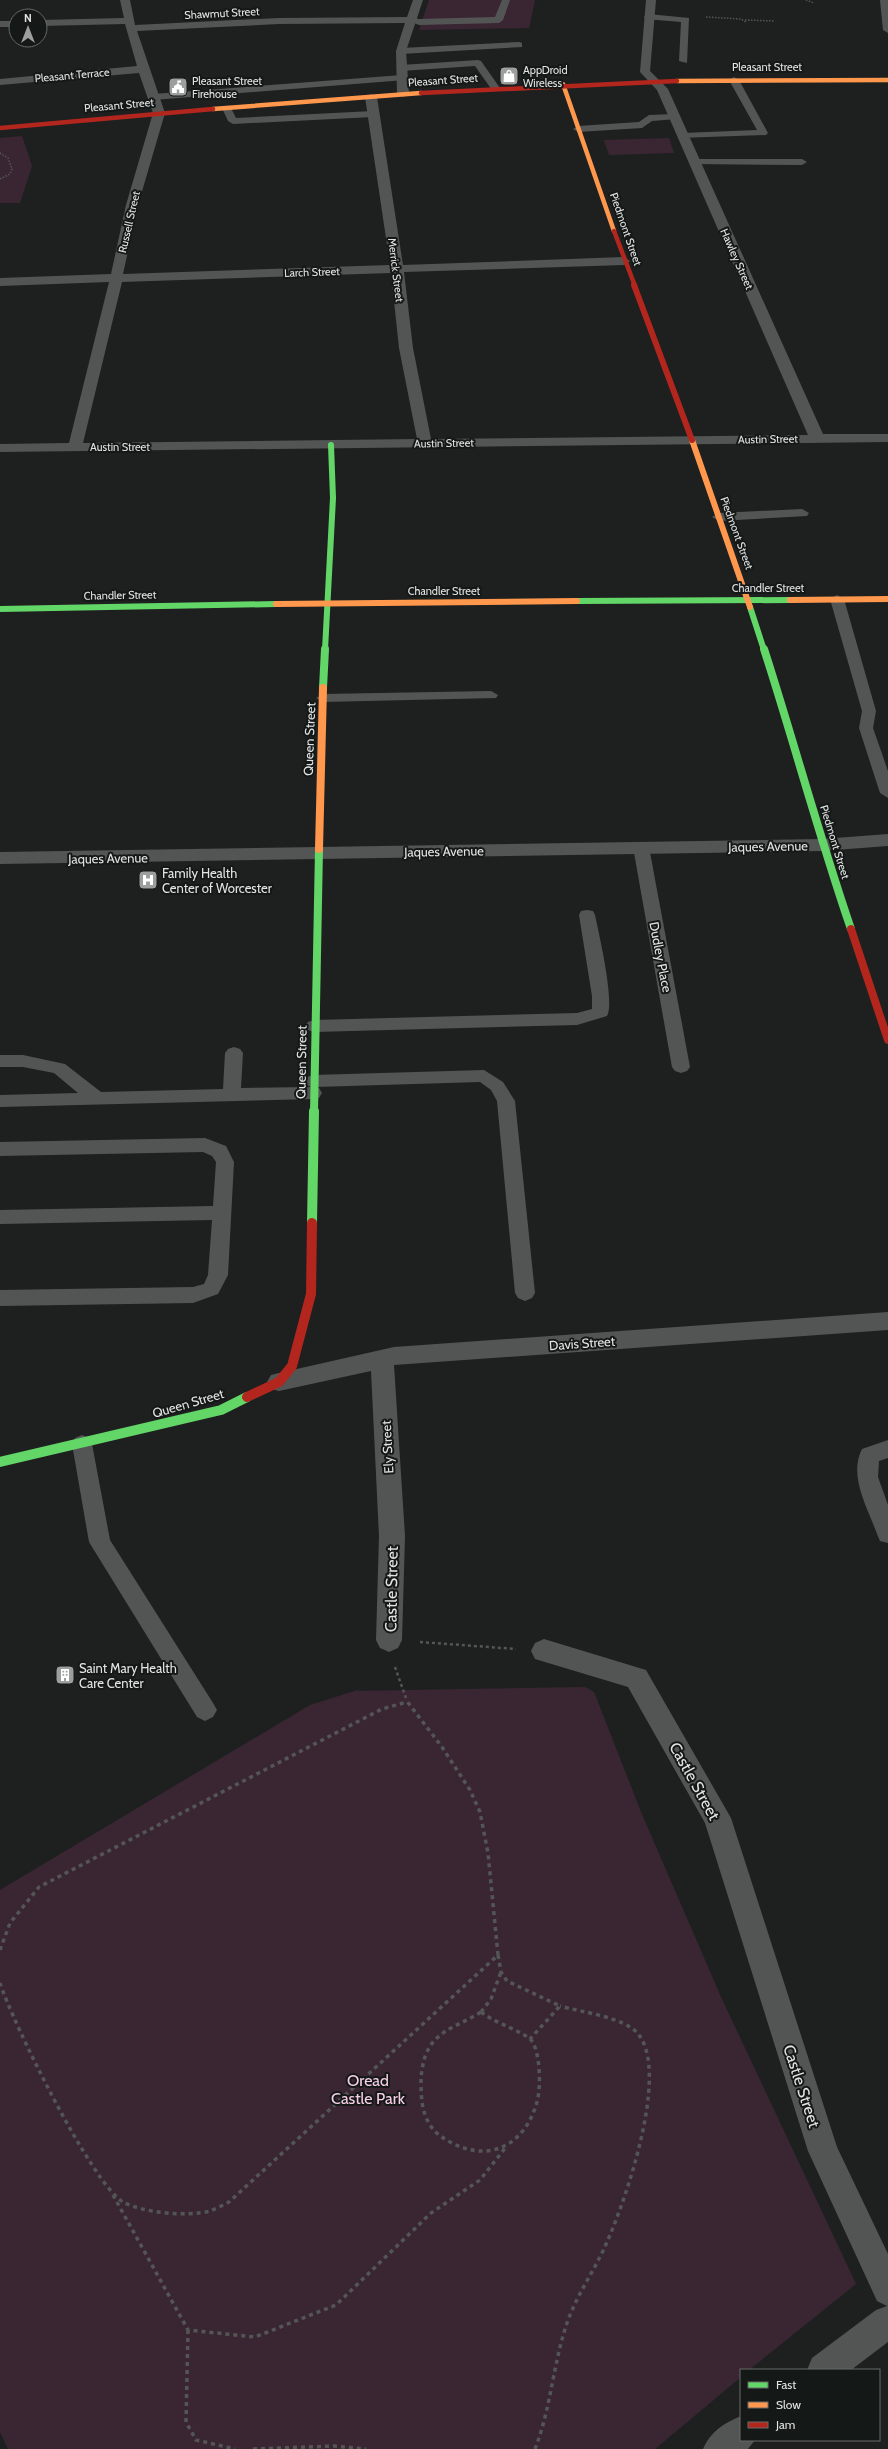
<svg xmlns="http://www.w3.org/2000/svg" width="888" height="2449" font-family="Cabin,sans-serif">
<rect width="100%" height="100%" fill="#1e2020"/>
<!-- green -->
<g fill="#3a2633">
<polygon points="429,0 535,0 529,28 419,30"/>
<polygon points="22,136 32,166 20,203 0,203 0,138"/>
<polygon points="669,138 674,153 609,155 604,140"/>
<polygon points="585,1687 594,1692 641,1812 721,1997 856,2284 749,2370 741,2370 741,2377 655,2449 8,2449 0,2432 0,1890 310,1705 361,1689 357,1691"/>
</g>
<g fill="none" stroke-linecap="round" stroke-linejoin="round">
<!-- path-far2 -->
<g stroke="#545656" stroke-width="1.5" stroke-dasharray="1.5 1.5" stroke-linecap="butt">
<polyline points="806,0 814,3"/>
<polyline points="706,17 741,19 746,22"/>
<polyline points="745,20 775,21"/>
<polyline points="0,153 8,158 12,169 10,174 0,179"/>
</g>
<!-- path-far1 -->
<g stroke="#545656" stroke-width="2.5" stroke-dasharray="3 3" stroke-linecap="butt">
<polyline points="420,1642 516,1649"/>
<polyline points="395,1667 407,1701"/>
</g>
<!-- path -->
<g stroke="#545656" stroke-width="3.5" stroke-dasharray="4 4" stroke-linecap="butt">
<polyline points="0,1950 10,1923 39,1887 382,1709 407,1702"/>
<polyline points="498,1955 501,1972 507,1981 560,2006 530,2039"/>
<path d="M 0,1983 C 12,2021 92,2184 123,2202 C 143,2213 188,2217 210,2211 C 216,2209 223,2205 229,2202 L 498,1955 L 488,1853 L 480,1812 L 470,1790 L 442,1747 L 406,1700"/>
<path d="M 481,2012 C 496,2023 514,2028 529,2038 C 541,2047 541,2089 537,2102 C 526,2142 493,2163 454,2144 C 444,2139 434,2133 429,2123 C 421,2110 421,2094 421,2079 C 422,2065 425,2050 435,2040 C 447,2027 466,2022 481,2012 Z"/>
<polyline points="481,2012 491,1999 501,1972"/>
<polyline points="113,2195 188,2330 255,2337 336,2305 431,2213 480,2180 506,2147"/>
<polyline points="188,2330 186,2422 196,2440 235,2449"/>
<polyline points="253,2449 334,2446 366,2449"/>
<path d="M 535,2449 C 551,2408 553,2364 567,2323 C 577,2294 595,2270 607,2242 C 626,2199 669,2075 639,2035 C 626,2017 580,2012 560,2006"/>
</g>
<!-- lane -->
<g fill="#535555" fill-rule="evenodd">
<polygon points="502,0 510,0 503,20 499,23 419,25 406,20 410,17 419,19 495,17"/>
<polygon points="648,14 689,18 687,63 679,61 681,22 645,19 644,17"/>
<polygon points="519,42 522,43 522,47 401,54 396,51 401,48"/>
<polygon points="478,60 481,61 500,88 498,90 492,90 475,66 401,71 396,68 401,65"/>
<polygon points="402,75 405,76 405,80 153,100 148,97 153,94"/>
<polygon points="734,77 739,80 768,133 766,135 679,138 679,134 683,133 757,130 729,80"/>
<polygon points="224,106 230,106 236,118 373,111 378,114 373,117 233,124 228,121 222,108"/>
<polygon points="674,114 677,115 677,119 652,121 642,128 578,132 573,129 578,126 639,122 649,115"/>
<polygon points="695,159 802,159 807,162 802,165 691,164 690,162"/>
<polygon points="802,509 809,513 807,516 719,521 712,517 719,513"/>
<polygon points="837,595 844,599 876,711 873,728 888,771 888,798 880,793 859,728 862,711 830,599"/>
<polygon points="491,691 498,695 496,698 323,702 316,698 323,694"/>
<polygon points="641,842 647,843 649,847 690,1067 687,1071 681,1073 675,1071 672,1067 633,847 635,843"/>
<path d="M 587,910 L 593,911 L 595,915 C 599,934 615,1003 607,1016 L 577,1025 L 314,1032 L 308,1030 L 305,1026 L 308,1022 L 314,1020 L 577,1013 L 592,1009 L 592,996 L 579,915 L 581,911 Z"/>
<polygon points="234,1047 240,1049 243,1053 241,1088 311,1087 307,1085 304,1081 307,1077 313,1075 484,1070 503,1082 515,1101 535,1293 532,1298 525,1301 518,1298 515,1293 497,1101 491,1090 480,1082 315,1087 319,1088 322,1093 319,1098 313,1099 0,1107 0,1095 78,1093 54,1073 23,1067 0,1067 0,1055 23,1055 65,1064 101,1092 223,1089 225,1053 228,1049"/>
<polygon points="205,1138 226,1146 234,1162 228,1275 218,1294 193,1303 0,1306 0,1290 193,1287 204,1284 208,1275 212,1220 0,1224 0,1210 213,1206 216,1162 212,1156 203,1152 0,1156 0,1142"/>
<polygon points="82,1435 89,1438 92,1444 110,1540 213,1703 217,1710 213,1717 205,1721 197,1717 89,1542 72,1444 75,1438"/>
<path d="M 888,1440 L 888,1458 L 879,1461 L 878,1477 L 888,1505 L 888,1543 L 880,1541 L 877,1534 C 868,1508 848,1476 862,1449 Z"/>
</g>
<!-- street -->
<g fill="#535555" fill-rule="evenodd">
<path d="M 120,0 L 130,0 L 135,25 L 279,18 L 407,17 L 413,0 L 423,0 L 406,51 L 409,94 L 403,97 L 397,94 L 396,51 L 405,23 L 279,24 L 137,31 L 165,113 L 138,205 L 123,274 L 390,265 L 365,97 L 371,94 L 377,97 L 403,265 L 624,257 L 630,261 L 624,265 L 404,272 L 413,348 L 431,439 L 808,435 L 657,90 L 640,72 L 646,0 L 656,0 L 650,71 L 668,89 L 823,434 L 888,434 L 888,442 L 0,452 L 0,444 L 69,443 L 109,282 L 0,286 L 0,278 L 111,274 L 126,205 L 153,113 L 139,73 L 0,85 L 0,79 L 137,66 L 125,24 L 40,26 L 40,20 L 124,18 ZM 391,273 L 399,348 L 417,439 L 83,443 L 122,282 Z"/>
<polygon points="880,0 888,0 888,33 883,30"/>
<rect x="0" y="21" width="16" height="6"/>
<polygon points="888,834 888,846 822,851 0,864 0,852 822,839"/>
<polygon points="888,1312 888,1330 394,1365 405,1536 402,1640 398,1648 389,1652 380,1648 376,1640 379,1536 371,1371 279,1391 271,1389 267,1382 271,1375 279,1373 394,1347"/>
<polygon points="544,1639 646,1670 731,1818 837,2147 888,2254 888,2342 851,2370 807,2370 812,2358 876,2310 887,2306 877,2301 808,2151 705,1823 628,1687 535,1659 531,1651 535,1643"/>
<path d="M 741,2416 L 741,2440 L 755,2440 L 748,2449 L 703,2449 C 710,2432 724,2423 741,2416 Z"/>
</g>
<!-- fast-far2 -->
<g stroke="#63d668" stroke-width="6">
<polyline points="577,601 790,600"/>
<polyline points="750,607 764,650"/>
<polyline points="0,609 276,604"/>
<polyline points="325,650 333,498 331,445"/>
</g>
<!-- fast-far1 -->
<g stroke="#63d668" stroke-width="8">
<path d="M 764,649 C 794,742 819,836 851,929"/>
<polyline points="323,688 325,649"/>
<polyline points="314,1112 319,849"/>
</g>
<!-- fast -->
<g stroke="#63d668" stroke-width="10">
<polyline points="312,1223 314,1111"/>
<polyline points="0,1462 221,1410 247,1397"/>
</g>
<!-- slow-far2 -->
<g stroke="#ff974d" stroke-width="4.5">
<polyline points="677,81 888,80"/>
<polyline points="563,84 614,231"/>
<polyline points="213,109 421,93"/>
</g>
<!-- slow-far1 -->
<g stroke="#ff974d" stroke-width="6">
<polyline points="692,440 750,607"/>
<polyline points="790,600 888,599"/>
<polyline points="276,604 577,601"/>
</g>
<!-- slow -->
<polyline stroke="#ff974d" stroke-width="8" points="319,849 323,688"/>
<!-- jam-far3 -->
<g stroke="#b3261e" stroke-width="4.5">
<polyline points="421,93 677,81"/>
<polyline points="0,128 213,109"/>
<polyline points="614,231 635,286"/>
</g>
<!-- jam-far2 -->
<polyline stroke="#b3261e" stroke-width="6" points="634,285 692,440"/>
<!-- jam-far1 -->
<polyline stroke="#b3261e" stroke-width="8" points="851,929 888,1040"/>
<!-- jam -->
<polyline stroke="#b3261e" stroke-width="10" points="247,1397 279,1382 292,1366 311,1294 312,1223"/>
</g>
<!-- icons -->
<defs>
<symbol id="shop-square" viewBox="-11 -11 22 22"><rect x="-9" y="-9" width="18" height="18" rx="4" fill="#9d9f9f" stroke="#141817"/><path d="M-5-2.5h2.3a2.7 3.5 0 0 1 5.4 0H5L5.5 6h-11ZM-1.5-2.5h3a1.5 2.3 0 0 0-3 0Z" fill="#fff"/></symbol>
<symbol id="civic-square" viewBox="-11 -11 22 22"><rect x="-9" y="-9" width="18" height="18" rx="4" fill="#9d9f9f" stroke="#141817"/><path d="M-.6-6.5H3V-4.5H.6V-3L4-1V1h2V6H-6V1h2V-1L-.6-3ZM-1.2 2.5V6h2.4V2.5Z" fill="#fff"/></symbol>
<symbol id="hospital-square" viewBox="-11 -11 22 22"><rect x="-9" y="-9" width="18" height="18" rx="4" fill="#9d9f9f" stroke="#141817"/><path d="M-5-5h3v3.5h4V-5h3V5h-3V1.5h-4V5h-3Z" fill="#fff"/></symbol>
<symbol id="building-square" viewBox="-11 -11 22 22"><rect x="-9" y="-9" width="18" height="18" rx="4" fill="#9d9f9f" stroke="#141817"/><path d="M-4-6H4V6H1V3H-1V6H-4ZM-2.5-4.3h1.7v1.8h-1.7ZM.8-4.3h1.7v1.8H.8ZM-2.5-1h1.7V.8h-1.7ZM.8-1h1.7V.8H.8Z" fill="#fff"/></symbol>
</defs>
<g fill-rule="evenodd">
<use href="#shop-square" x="498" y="65" width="22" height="22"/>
<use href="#civic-square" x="167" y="76" width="22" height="22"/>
<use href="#hospital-square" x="137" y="869" width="22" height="22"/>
<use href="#building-square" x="54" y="1664" width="22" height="22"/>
</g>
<g text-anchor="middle" stroke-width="4" stroke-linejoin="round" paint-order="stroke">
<!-- far-street labels -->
<g font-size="11" fill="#e2e4e4" stroke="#141817">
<text transform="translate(222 13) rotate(-3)" y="4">Shawmut Street</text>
<text x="767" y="71">Pleasant Street</text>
<text transform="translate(72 75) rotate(-5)" y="4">Pleasant Terrace</text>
<text transform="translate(443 80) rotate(-4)" y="4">Pleasant Street</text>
<text transform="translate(119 105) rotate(-5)" y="4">Pleasant Street</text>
<text transform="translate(129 222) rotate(-77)" y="4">Russell Street</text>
<text transform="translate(626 229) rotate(71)" y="4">Piedmont Street</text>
<text transform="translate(737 259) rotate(66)" y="4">Hawley Street</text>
<text transform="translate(396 270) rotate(83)" y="4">Merrick Street</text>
<text transform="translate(312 272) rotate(-2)" y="4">Larch Street</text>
<text transform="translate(768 439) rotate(-1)" y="4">Austin Street</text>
<text transform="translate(444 443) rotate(-1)" y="4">Austin Street</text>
<text x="120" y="451">Austin Street</text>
<text transform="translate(737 533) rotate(70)" y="4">Piedmont Street</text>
<text x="768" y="592">Chandler Street</text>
<text x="444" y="595">Chandler Street</text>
<text transform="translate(120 595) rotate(-1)" y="4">Chandler Street</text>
<text transform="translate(835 842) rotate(73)" y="4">Piedmont Street</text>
</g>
<!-- far-poi labels -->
<g font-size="11" fill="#e2e4e4" stroke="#141817" text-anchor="start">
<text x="523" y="74">AppDroid<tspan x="523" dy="13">Wireless</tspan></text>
<text x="192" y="85">Pleasant Street<tspan x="192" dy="13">Firehouse</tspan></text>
</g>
<!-- street labels -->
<g font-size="13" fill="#e2e4e4" stroke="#141817">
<text transform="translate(309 739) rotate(-88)" y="5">Queen Street</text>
<text transform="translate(768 846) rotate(-1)" y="5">Jaques Avenue</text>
<text transform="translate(444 851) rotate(-1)" y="5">Jaques Avenue</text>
<text transform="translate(108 858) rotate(-1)" y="5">Jaques Avenue</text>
<text transform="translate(661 957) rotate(79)" y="5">Dudley Place</text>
<text transform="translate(301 1062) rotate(-89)" y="5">Queen Street</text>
<text transform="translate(582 1343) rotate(-4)" y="5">Davis Street</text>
<text transform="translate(188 1403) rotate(-16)" y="5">Queen Street</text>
<text transform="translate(387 1447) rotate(-93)" y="5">Ely Street</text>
</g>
<!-- poi labels -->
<g font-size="13" fill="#e2e4e4" stroke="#141817" text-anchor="start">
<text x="162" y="878">Family Health<tspan x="162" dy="15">Center of Worcester</tspan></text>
<text x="79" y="1673">Saint Mary Health<tspan x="79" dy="15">Care Center</tspan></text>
</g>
<!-- near-street labels -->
<g font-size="16" fill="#e2e4e4" stroke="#141817">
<text transform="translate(391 1589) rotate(-89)" y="6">Castle Street</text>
<text transform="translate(695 1781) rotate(61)" y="6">Castle Street</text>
<text transform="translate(802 2086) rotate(72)" y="6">Castle Street</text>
</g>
<!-- near-park labels -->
<g font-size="16" fill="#f7cee7" stroke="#141817">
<text x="368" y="2086">Oread<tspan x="368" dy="18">Castle Park</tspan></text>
</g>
</g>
<!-- legend -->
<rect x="740" y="2369" width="140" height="72" fill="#141817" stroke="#666a69"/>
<rect x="748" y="2382" width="20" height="6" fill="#63d668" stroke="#666a69"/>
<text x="776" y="2389" font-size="12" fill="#e2e4e4">Fast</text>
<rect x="748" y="2402" width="20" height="6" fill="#ff974d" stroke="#666a69"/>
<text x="776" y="2409" font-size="12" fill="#e2e4e4">Slow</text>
<rect x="748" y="2422" width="20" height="6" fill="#b3261e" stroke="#666a69"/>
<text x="776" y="2429" font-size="12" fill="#e2e4e4">Jam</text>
<!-- north arrow -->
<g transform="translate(28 28)"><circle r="19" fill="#141817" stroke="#666a69"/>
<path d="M0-3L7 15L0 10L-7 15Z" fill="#9d9f9f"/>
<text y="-6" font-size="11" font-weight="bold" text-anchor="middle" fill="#e2e4e4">N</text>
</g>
</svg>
